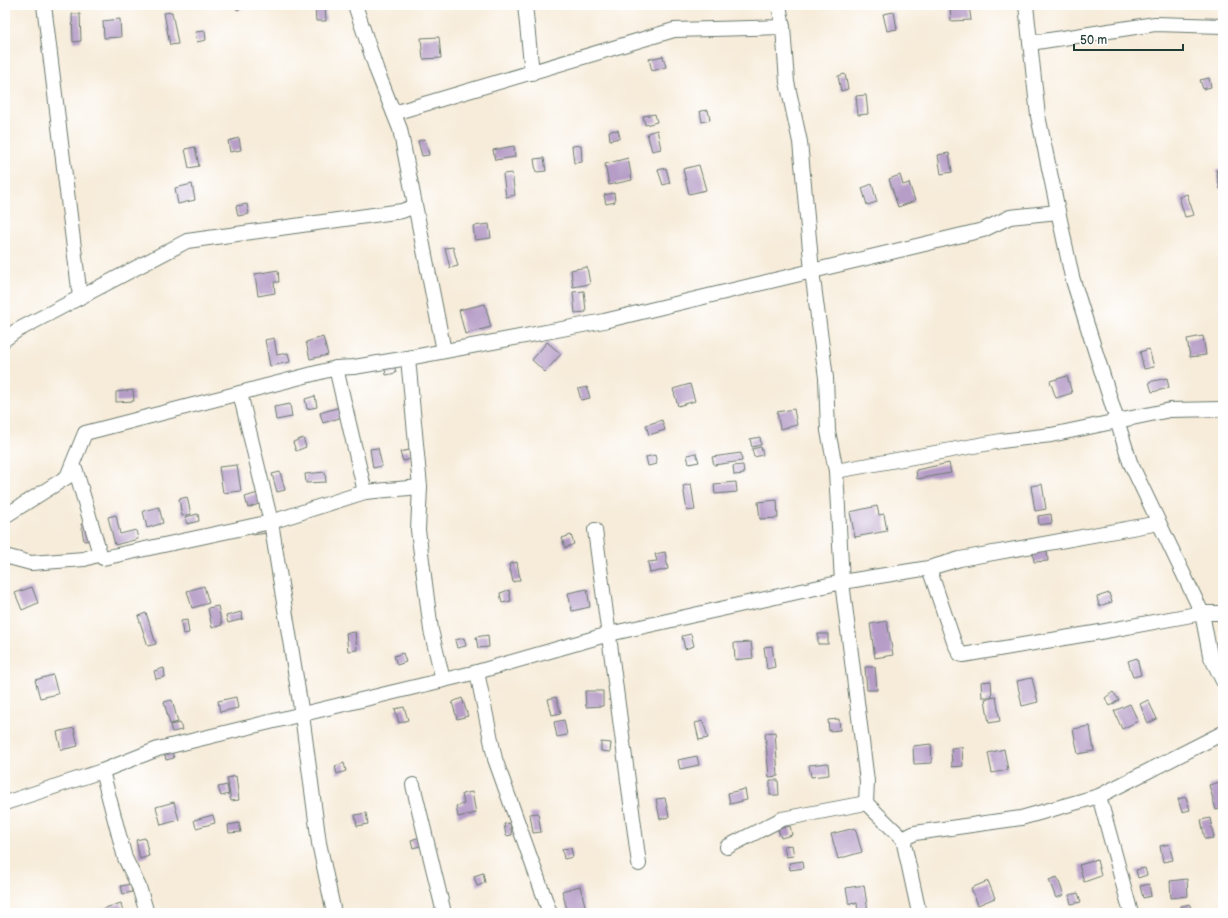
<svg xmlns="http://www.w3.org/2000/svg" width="1228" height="918" font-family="'Balsamiq Sans',sans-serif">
<rect width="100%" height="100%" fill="#fff"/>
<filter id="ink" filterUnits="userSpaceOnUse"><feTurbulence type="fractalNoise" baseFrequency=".025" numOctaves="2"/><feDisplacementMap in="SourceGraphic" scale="8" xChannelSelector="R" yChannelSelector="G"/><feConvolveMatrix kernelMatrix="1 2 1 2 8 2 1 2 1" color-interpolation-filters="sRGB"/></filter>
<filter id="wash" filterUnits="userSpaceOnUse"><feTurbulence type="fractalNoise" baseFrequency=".012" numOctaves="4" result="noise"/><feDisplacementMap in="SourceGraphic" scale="16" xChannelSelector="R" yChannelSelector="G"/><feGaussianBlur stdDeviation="0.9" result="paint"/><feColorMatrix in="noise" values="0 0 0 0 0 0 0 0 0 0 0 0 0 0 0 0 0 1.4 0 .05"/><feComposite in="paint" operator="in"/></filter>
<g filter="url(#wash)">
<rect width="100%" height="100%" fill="#f7ecda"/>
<g id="blocks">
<!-- building -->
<g fill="#b69dc7">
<polygon points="236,5 250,5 237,10"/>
<polygon points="315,5 325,5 326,21 316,21"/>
<polygon points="950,5 969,5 971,20 951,21"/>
<polygon points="172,12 178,44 170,45 164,13"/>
<polygon points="894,12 897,29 887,31 883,14"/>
<polygon points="72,14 80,14 81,41 73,42"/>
<polygon points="120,19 121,37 104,38 103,21"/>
<polygon points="205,31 206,40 197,42 195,32"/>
<polygon points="439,37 441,58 423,59 421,38"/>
<polygon points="663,56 666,67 652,71 649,59"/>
<polygon points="845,74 848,89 841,91 838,76"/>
<polygon points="1209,78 1211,87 1203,89 1200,80"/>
<polygon points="866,95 868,114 858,115 856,96"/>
<polygon points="708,110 710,120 702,122 700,111"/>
<polygon points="655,114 657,122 645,125 643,116"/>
<polygon points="618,130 620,138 610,140 609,131"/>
<polygon points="657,130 661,149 652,151 647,133"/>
<polygon points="239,138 241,150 230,152 228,141"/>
<polygon points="425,139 429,155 422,156 418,141"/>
<polygon points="581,145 582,162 574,163 572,146"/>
<polygon points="514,146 515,157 495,160 493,150"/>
<polygon points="195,147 199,166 189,168 185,149"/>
<polygon points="949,153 952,172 941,174 938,155"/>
<polygon points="544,158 546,171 536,172 534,159"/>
<polygon points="628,158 632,180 609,185 605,164"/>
<polygon points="699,165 706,190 689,194 683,169"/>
<polygon points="666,168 670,183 663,185 658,170"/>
<polygon points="1223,169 1223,189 1220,189 1216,170"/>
<polygon points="512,173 515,195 506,197 503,174"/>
<polygon points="900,175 903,185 909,183 915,201 898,207 889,179"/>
<polygon points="192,184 195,200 178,204 175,188"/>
<polygon points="872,184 877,202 867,205 862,188"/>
<polygon points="614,193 615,202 606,204 604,195"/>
<polygon points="1187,194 1194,215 1185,217 1179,197"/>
<polygon points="247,204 249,214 238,216 236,206"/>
<polygon points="489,224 491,238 475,240 473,226"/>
<polygon points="453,247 458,266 450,268 445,248"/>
<polygon points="587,267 590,284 573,287 571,270"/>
<polygon points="278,270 279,282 274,282 275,293 258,296 255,274"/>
<polygon points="584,291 586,312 575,313 573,292"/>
<polygon points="485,304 491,327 465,334 459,310"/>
<polygon points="1203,336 1206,355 1190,357 1187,339"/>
<polygon points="323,337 328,355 310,359 306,342"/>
<polygon points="274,338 277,355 288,353 290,362 270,366 265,340"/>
<polygon points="547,342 561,354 545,372 532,360"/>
<polygon points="1149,349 1154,367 1144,369 1140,352"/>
<polygon points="394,363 396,373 386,375 384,365"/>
<polygon points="1067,376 1072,393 1056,398 1050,381"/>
<polygon points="1167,378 1169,388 1152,392 1149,382"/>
<polygon points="690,384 695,401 678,406 673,389"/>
<polygon points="587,387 590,398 581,400 578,389"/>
<polygon points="133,390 134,401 116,402 116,392"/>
<polygon points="315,396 317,407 307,409 305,399"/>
<polygon points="290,404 292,417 276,420 274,407"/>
<polygon points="343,406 346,416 323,423 320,413"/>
<polygon points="794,409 797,425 780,429 777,412"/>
<polygon points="662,420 665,430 649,435 646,425"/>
<polygon points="760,437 761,445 752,447 750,439"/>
<polygon points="303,438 306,447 296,451 293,442"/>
<polygon points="761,447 763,455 754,457 752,449"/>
<polygon points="378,448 382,466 373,468 370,449"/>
<polygon points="409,450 411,459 403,461 400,452"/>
<polygon points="696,453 699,462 689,464 687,455"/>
<polygon points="741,453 742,461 714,465 712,457"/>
<polygon points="655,455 657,464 648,466 646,457"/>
<polygon points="949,463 951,473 917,479 916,470"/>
<polygon points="237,465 241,491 223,493 219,467"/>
<polygon points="743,465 744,474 734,475 733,466"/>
<polygon points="280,472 285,490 277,492 272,474"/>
<polygon points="325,472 326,482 306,483 305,474"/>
<polygon points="736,482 737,492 715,494 714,484"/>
<polygon points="691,484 695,510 687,511 683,486"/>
<polygon points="1042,484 1046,509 1035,511 1031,486"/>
<polygon points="261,492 264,502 248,508 245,497"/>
<polygon points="187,497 191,514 182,516 179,499"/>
<polygon points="777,500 778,518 760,519 758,502"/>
<polygon points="877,506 879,515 884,514 887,531 855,537 850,512"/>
<polygon points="159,507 163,523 147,528 143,511"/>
<polygon points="198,514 199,521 187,524 185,517"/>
<polygon points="1051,514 1052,523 1039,525 1038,516"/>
<polygon points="116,515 120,534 136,530 138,539 115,545 108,517"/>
<polygon points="91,522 94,540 84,541 81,524"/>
<polygon points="267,523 268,533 252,535 251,525"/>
<polygon points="571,535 574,544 565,548 562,538"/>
<polygon points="1047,551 1048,561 1034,562 1033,552"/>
<polygon points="665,552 668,569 650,573 648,562 657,561 655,554"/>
<polygon points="517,562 520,580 513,582 509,564"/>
<polygon points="204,586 209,603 192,608 187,591"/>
<polygon points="32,587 38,603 22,610 15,593"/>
<polygon points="587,589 590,607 572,611 568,593"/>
<polygon points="509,590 511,601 502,603 500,593"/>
<polygon points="1109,593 1112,602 1099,606 1097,597"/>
<polygon points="218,606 222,625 212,628 208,608"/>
<polygon points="241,612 243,619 228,623 226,616"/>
<polygon points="146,613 156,644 148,646 138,616"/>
<polygon points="187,620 189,633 183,634 181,621"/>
<polygon points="887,621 893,655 875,658 870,624"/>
<polygon points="355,632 357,650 348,651 346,633"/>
<polygon points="691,634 694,646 685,649 682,636"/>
<rect x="818" y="634" width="10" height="10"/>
<polygon points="488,635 489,647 478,648 476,637"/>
<polygon points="464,638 466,646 457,648 455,640"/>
<polygon points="751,642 753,658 735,660 734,643"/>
<polygon points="772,646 775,667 767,669 764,647"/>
<polygon points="403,653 406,662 397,665 394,656"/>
<polygon points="1137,658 1141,675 1133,677 1128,661"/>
<polygon points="865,667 875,667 877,690 867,690"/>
<polygon points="164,668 165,677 156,679 154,671"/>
<polygon points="53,675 58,694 40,698 35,680"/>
<polygon points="1032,678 1038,702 1022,706 1017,681"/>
<polygon points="991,681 992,697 982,697 981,682"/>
<polygon points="585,691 603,691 603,706 586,707"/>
<polygon points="1113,692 1119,700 1110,706 1105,698"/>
<polygon points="236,697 238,708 220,712 218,701"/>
<polygon points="556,697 561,713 552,715 548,699"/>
<polygon points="996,697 1000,721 989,723 985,699"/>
<polygon points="462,698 468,716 457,719 452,702"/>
<polygon points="172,700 178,722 170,724 164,702"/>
<polygon points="1148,700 1157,719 1148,723 1140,704"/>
<polygon points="1130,704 1138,721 1122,729 1114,711"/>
<polygon points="404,707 408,720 399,723 395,709"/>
<polygon points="839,719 840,730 829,731 828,720"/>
<polygon points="564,720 567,735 557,737 554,722"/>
<polygon points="703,721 708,738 699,740 695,723"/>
<polygon points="180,723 182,730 172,732 170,725"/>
<polygon points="1090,726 1094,751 1078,754 1073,729"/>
<polygon points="74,728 78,746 61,750 57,732"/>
<polygon points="775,732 778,776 769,777 765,733"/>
<polygon points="601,742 611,743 610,752 601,751"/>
<polygon points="931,744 932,763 914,764 913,746"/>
<polygon points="962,747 963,766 952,767 951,748"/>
<polygon points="171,749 174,758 166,760 164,751"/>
<polygon points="1004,749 1008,770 992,773 988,753"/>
<polygon points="697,756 699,765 680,769 678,760"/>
<polygon points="344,763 346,771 337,774 335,766"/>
<polygon points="828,763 829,775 811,777 809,765"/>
<polygon points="236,776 239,800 231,801 227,778"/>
<polygon points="770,780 778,780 779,795 770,795"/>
<polygon points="1223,781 1223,808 1216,810 1209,785"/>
<polygon points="227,785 229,794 221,796 218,787"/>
<polygon points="745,789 747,800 730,804 728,793"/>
<polygon points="472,792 476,813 458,817 456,806 464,804 462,794"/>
<polygon points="1186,797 1190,810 1182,812 1178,799"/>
<polygon points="665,798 669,817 660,819 656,799"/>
<polygon points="174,802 179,820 161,825 156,807"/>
<polygon points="366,813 368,824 357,826 355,815"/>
<polygon points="538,813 541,832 533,833 530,814"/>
<polygon points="213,815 215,823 196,828 194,820"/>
<polygon points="1210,818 1214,838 1205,839 1201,820"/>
<polygon points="239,823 241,832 229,833 228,825"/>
<polygon points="510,823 512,835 506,836 504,824"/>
<polygon points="790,826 792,835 781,838 778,829"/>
<polygon points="855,828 862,852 838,859 831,834"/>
<polygon points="420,837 423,845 413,848 411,840"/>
<polygon points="145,838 149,856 140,859 136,840"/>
<polygon points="1169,844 1173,860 1163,862 1160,846"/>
<polygon points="792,845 794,856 786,857 784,846"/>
<polygon points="571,848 573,857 564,859 562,849"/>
<polygon points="1097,860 1101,876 1084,882 1079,865"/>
<polygon points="803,861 804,868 790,870 789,863"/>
<polygon points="1145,868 1147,875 1138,878 1136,870"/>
<polygon points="483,873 485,883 477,886 474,876"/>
<polygon points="1057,877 1064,895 1056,898 1049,880"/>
<polygon points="1187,879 1188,896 1171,898 1170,881"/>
<polygon points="988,881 995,898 978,905 971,888"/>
<polygon points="131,884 132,892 123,894 121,886"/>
<polygon points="1149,884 1151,896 1143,898 1140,886"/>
<polygon points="864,885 868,911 858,913 857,903 849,904 846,888"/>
<polygon points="580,886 587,913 568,913 562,891"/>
<polygon points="1078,893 1081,902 1071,904 1069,895"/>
<polygon points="121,903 123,913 106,913 105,908"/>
<polygon points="1190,904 1191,913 1182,913 1181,906"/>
</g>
</g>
</g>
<g filter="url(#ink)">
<use href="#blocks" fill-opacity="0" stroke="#6b7a6e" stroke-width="1"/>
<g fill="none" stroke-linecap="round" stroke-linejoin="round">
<defs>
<g id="minor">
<polyline points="44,5 80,297"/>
<polyline points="355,5 377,71 400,129 444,351"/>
<polyline points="525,5 532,73"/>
<polyline points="779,5 783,27 787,82 800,142 812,271 826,378 828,431 836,471 842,582 867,781 866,803 903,839 919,913"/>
<polyline points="1026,5 1038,116 1072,277 1130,462 1202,613 1210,655 1223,681"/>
<polyline points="1030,43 1155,24 1223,26"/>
<polyline points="394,113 674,30 783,27"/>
<polyline points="5,339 16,331 187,241 402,211 415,206"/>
<polyline points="408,358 420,487 418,530 431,630 443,680"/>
<polyline points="336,368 365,492"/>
<polyline points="240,393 271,522 302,715 319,843 334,913"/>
<polyline points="836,471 1001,441 1051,435 1170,410 1223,409"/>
<polyline points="67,477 76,471 100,554 103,558 271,522 365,492 420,487"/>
<polyline points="5,516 67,477 85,433 336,368 354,367 408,358 604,321 983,230 1010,217 1058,212"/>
<polyline points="595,530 639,864"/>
<polyline points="5,556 31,563 84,559 100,554"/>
<polyline points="929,568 954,642 960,654 963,655 1100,632 1202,613 1223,613"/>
<polyline points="477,672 495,759 550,913"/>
<polyline points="102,771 125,858 139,887 147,913"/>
<polyline points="413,785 444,913"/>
<polyline points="1099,796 1131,913"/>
<polyline points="5,803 102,771 158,749 477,672 609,634 842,582 929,568 960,559 1159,523"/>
<polyline points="903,839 915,833 1021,818 1099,796 1223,733"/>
<polyline points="727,847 782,819 866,803"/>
</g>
</defs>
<!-- minor casing -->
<use href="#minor" stroke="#6b7a6e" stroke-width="16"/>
<!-- minor -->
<use href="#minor" stroke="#fff" stroke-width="14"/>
</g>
</g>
<!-- margin -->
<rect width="1228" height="918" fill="none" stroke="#fff" stroke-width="20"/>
<!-- scale -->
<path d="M1074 44v6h109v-6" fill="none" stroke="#1f3d34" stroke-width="2"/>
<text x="1080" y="44" font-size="12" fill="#1f3d34" stroke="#ffffff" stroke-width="3" paint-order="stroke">50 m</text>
</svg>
